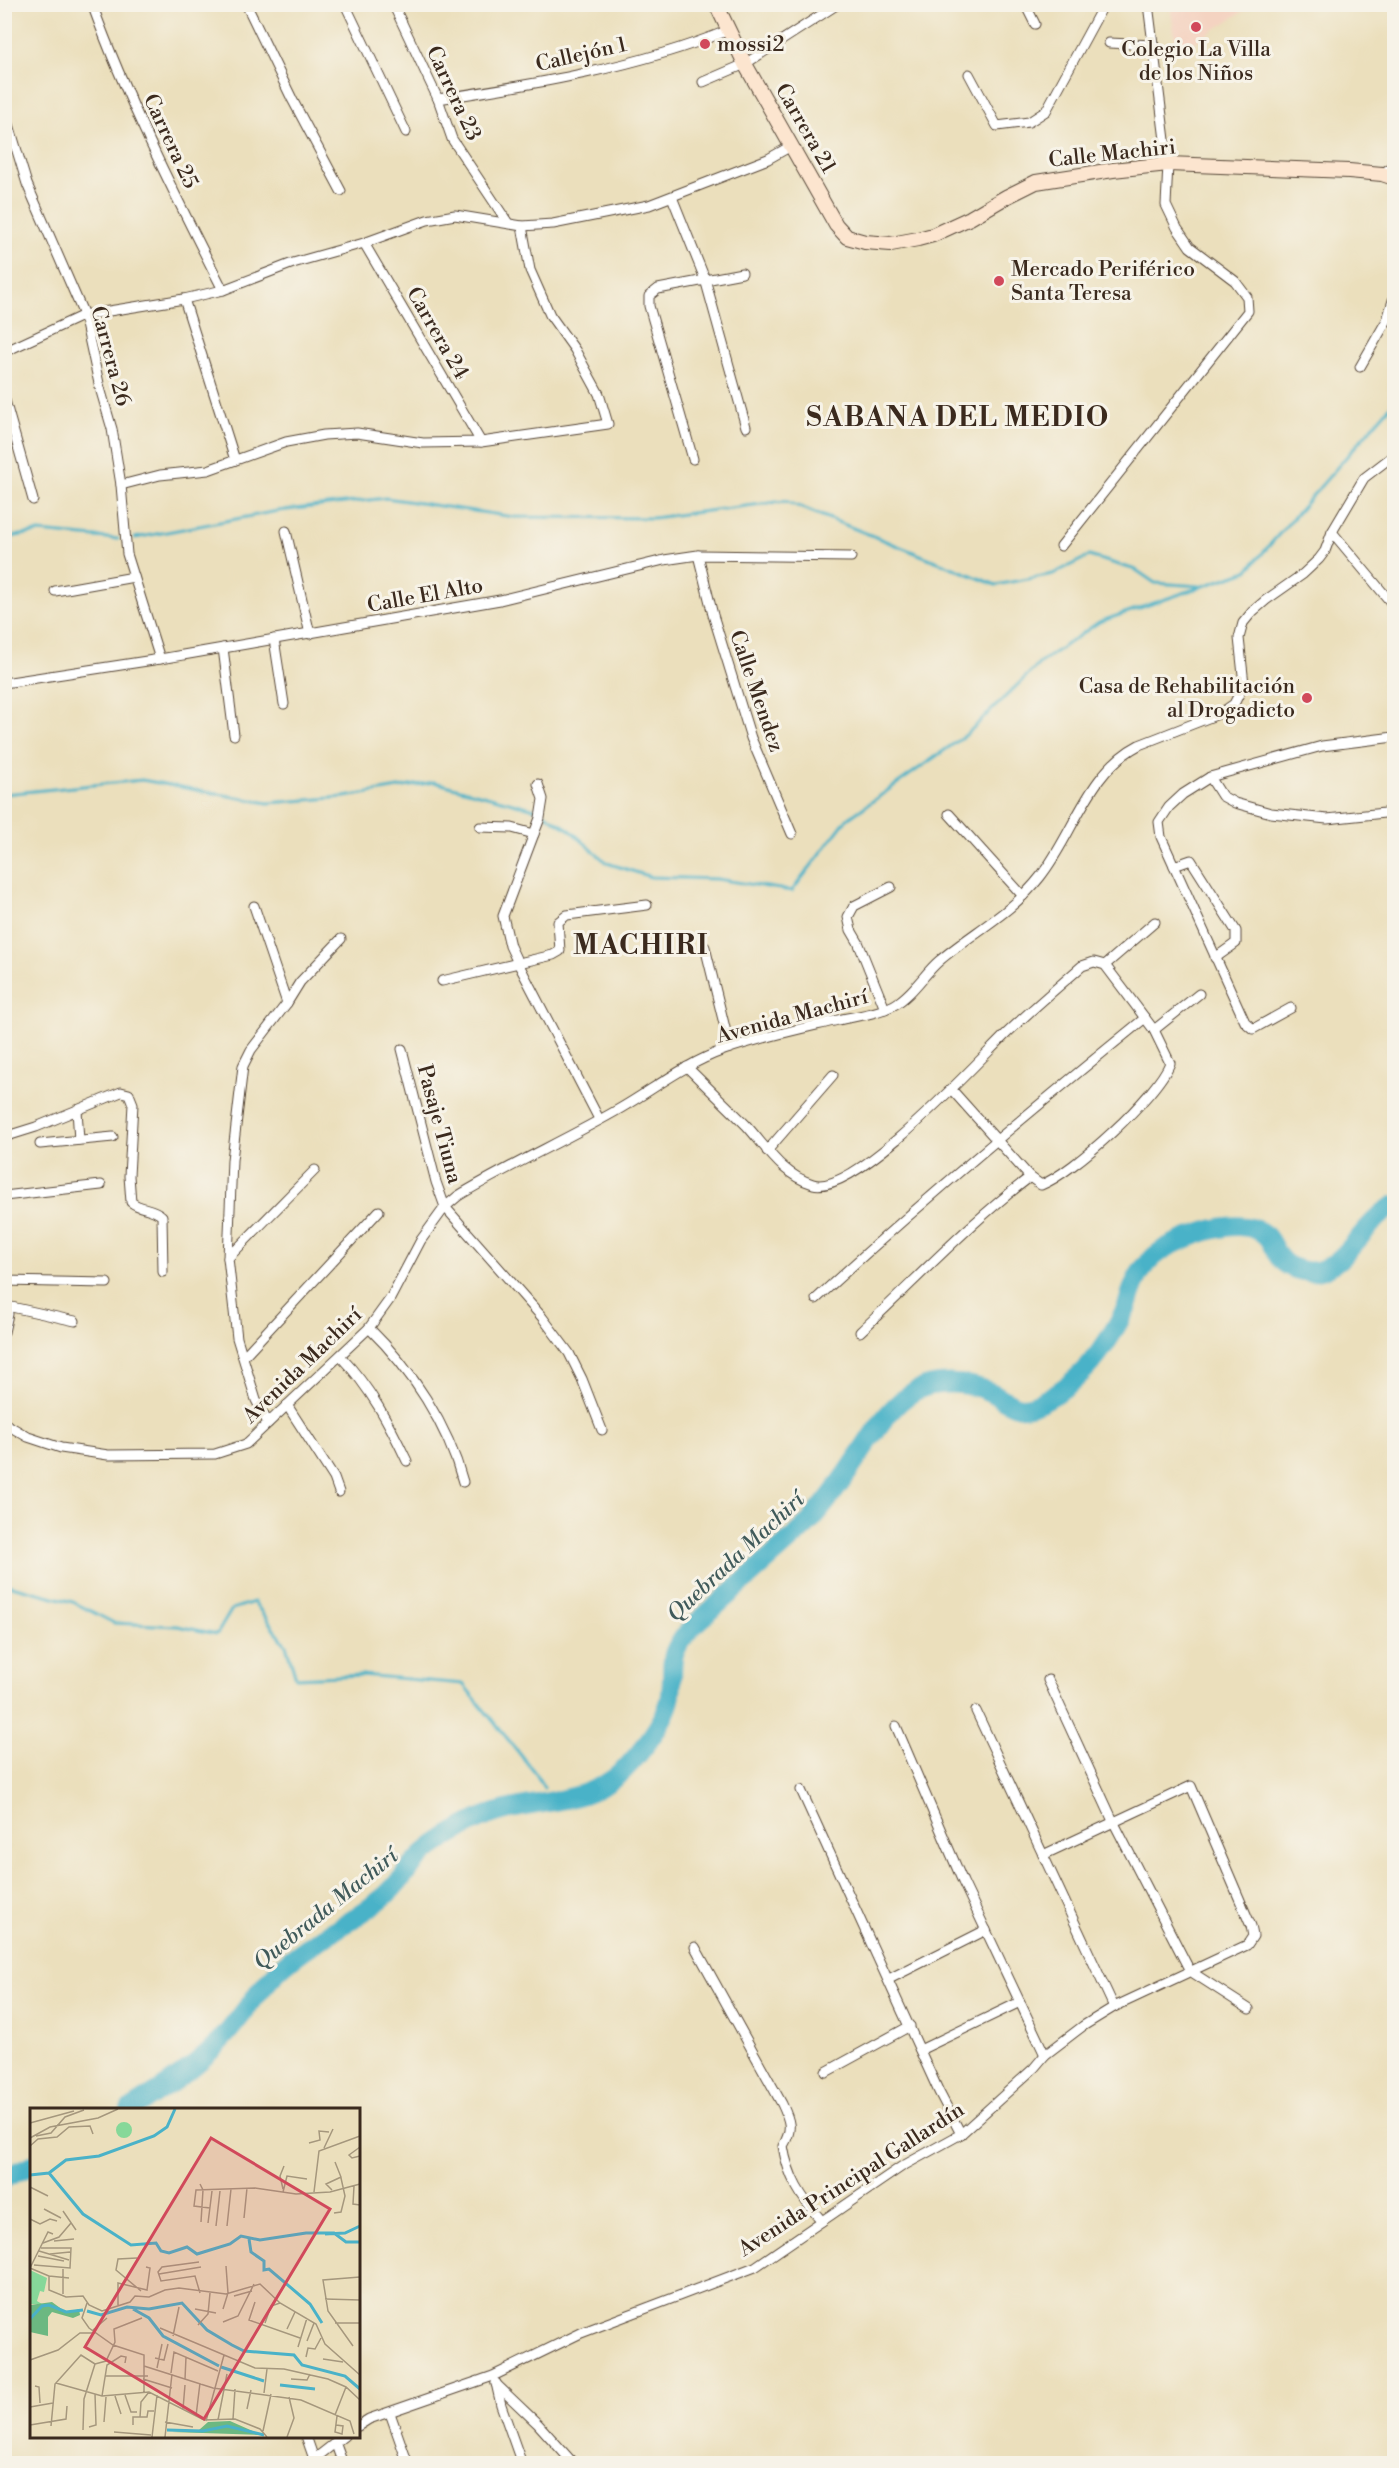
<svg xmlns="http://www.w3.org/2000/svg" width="1399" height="2468" font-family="'Libre Bodoni',serif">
<rect width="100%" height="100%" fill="#f7f3e8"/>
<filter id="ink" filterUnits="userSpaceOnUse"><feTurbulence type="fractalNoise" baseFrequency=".0167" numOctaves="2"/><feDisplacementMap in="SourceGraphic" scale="12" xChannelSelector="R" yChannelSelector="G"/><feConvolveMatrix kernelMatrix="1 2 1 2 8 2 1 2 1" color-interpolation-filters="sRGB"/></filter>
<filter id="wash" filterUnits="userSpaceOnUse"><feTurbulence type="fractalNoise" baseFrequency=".008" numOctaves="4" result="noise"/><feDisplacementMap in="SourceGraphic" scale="24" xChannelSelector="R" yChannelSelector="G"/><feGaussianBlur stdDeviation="1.35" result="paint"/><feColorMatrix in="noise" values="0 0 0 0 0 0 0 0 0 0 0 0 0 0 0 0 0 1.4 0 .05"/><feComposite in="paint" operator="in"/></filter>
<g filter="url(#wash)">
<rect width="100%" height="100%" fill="#ebdfbc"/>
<!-- built -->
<polygon fill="#f4d3c1" points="1170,5 1245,5 1245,10 1192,44 1176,46"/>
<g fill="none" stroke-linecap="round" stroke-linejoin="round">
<!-- stream -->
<g stroke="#4ab2c8" stroke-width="3">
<polyline points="4,538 39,532 118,539"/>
<polyline points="135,538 278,511 386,498 514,517 653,518 785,501 996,585 1053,574 1089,556 1136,570 1155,583 1200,586"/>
<polyline points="4,794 142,780 268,803 345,797 434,782 539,810 570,830 607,863 651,877 717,879 792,891 846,820 966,735 1041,662 1099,622 1247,571 1394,402"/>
<polyline points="4,1584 73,1602 114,1623 177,1626 217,1634 232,1609 254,1602 286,1645 296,1678 362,1675 463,1684 536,1774 544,1788"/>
</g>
<!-- river -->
<g stroke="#4ab2c8" stroke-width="20">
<path d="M 130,2110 C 161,2090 195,2069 220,2041 C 241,2019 256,1992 278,1971 C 310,1940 352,1924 386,1895 C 400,1882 411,1865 426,1852 C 440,1840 456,1831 472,1823 C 523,1795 580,1812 624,1770 C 640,1754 669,1717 671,1694 C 675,1657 665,1659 692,1627 L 804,1528 C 827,1504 846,1476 864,1448 C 877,1428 893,1403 915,1391 C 936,1380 969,1382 990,1392 C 1001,1396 1011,1407 1023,1407 C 1038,1406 1056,1394 1068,1385 C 1093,1366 1111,1338 1125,1310 C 1128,1305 1129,1299 1131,1293 C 1139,1268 1154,1252 1178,1242 C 1201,1232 1243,1216 1265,1235 C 1270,1239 1273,1248 1277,1254 C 1284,1267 1301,1273 1316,1271 C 1347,1266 1363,1222 1394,1206"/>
<polyline points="4,2178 32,2165"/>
</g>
</g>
</g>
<g filter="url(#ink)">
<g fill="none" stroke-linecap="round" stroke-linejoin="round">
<defs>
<g id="street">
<path d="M 92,4 C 128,103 176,197 223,290"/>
<polyline points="246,4 292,99 341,191"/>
<polyline points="345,4 406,132"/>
<polyline points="393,4 438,99 452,139 508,223"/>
<polyline points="1025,4 1035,24"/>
<polyline points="1109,43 1154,45"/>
<polyline points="969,74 997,126 1029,122 1046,111 1104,4"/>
<polyline points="703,82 745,64 838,4"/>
<path d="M 438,99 C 536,84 636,68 729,30"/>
<polyline points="4,108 27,184 84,315 100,388 112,429 121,485 127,554 160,659"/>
<polyline points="1382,174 1394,165"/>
<polyline points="672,197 705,279 746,427"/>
<polyline points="364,243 481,442"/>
<polyline points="184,299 235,460"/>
<polyline points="4,352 84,315 184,299 223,290 293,263 364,243 427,220 455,215 522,226 553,224 649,205 768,159 791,146"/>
<polyline points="1360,367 1387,320 1394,297"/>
<polyline points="4,397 33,500"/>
<polyline points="693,459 649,306 649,296 658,289 742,273"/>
<polyline points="121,485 160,475 208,470 286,442 324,435 357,433 423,443 481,442 608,424 599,394 575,350 550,315 530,270 522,226"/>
<polyline points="286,531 310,634"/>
<polyline points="1332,532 1394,606"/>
<polyline points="1061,546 1248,311 1247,297 1235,281 1190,247 1177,228 1166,205 1168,164 1148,4"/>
<polyline points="698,555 713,615 751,738 792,834"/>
<polyline points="55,591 134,577"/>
<polyline points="274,639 284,704"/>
<polyline points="223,648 234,735"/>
<polyline points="4,683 160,659 500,600 664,560 698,555 851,557"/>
<polyline points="1210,777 1222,796 1235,803 1271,813 1327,819 1394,812"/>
<polyline points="538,784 543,799 540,818 503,916 510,946 518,963 599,1119"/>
<polyline points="949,814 1023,896"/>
<polyline points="480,827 512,828 534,834"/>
<polyline points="1174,866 1191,860 1236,931 1236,943 1215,958"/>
<polyline points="254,906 287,1003"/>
<polyline points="705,947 730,1048"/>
<polyline points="1105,965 1155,922"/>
<polyline points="442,981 553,955 560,951 558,922 567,915 647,905"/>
<polyline points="1291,1008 1253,1029 1245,1022 1161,837 1159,822 1169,807 1183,794 1210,777 1322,746 1394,737"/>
<polyline points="885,1009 858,942 851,930 848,917 854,906 891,887"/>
<polyline points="1154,1030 1199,994"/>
<polyline points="402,1049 436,1182 445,1207 542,1317 569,1353 582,1379 602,1430"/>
<path d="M 687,1067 C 707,1087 727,1106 746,1125 C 767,1148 782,1175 813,1184 C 854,1197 976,1063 1007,1033 C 1031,1010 1057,988 1082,966 L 1094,962 L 1105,965 L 1154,1030 L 1170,1063 C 1157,1096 1073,1173 1041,1185 L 1030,1177 L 952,1090"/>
<polyline points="77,1110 79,1140"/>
<path d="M 4,1137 L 36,1127 L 121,1092 L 129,1094 L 133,1104 L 129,1176 L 131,1202 C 141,1210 152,1207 162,1216 L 163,1272"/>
<polyline points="40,1144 113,1137"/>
<polyline points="767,1151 833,1075"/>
<polyline points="4,1196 101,1185"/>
<polyline points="228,1258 315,1170"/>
<polyline points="4,1281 107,1283"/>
<polyline points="4,1293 8,1314 4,1332"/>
<path d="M 816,1299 C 922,1201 1033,1109 1145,1018"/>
<polyline points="7,1306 75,1321"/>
<path d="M 369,1328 C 411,1369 448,1425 463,1482"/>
<path d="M 860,1332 C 916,1280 969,1223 1030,1177"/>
<polyline points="244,1356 379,1211"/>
<path d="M 341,1357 C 370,1387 389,1423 407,1461"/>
<polyline points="287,1405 334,1478 339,1492"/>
<path d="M 4,1423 L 28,1437 L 61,1448 L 108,1455 L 215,1454 L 246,1444 L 369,1328 L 390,1299 L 421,1240 L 445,1207 L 458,1196 C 511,1164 568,1139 621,1108 C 655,1088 687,1063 724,1050 C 761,1037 800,1029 838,1020 C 856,1016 877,1014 894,1005 C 912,995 924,974 939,961 C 973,932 1012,913 1040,877 C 1074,835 1087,772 1139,745 L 1221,713 L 1234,704 L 1244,684 L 1239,638 L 1243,623 L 1252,612 L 1266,600 L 1303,574 L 1319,559 L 1325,551 L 1332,532 L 1364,478 L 1394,455"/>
<polyline points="268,1423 256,1400 237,1338 228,1258 232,1160 243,1066 251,1050 287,1003 300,982 341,939"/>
<polyline points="1048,1680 1113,1821 1190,1971 1249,2009"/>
<polyline points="976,1711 1114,2007"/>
<polyline points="896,1726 963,1882 1045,2055"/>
<polyline points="801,1790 939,2092 961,2134"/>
<path d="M 695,1947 L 782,2104 C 790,2121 793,2129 783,2146 C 788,2177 801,2198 822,2221"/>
<polyline points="889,1979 986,1930"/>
<polyline points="920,2050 1020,2002"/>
<polyline points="826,2072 910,2026"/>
<polyline points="496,2383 501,2405 522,2464"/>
<polyline points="496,2384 538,2424 574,2464"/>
<polyline points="390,2413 408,2464"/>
<polyline points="358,2426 369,2419 493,2376 581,2333 755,2267 901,2167 961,2134 1034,2068 1045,2055 1083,2026 1114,2007 1247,1945 1253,1936 1251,1926 1191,1786 1043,1855"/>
<polyline points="306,2436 314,2459"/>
<polyline points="335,2442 343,2464"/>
<polyline points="308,2464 344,2436"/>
</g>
<polyline id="secondary" points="716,4 745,64 836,225 847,237 865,242 891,244 918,239 933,235 970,218 1006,197 1036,182 1113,170 1168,164 1349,171 1382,174 1394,178"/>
</defs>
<!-- street casing -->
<use href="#street" stroke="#554536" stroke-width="11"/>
<!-- secondary casing -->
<use href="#secondary" stroke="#554536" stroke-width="16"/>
<!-- street -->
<use href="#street" stroke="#fff" stroke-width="9"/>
<!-- secondary -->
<use href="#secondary" stroke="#fce5cf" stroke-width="14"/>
</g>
</g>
<!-- markers -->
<g fill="#d1495b" stroke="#f7f3e8" stroke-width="2">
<circle cx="1196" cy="27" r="6"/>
<circle cx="705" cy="44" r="6"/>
<circle cx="999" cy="281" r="6"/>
<circle cx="1307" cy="698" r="6"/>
</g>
<g text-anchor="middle" stroke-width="6" stroke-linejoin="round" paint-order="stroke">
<!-- poi labels -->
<g font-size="21" fill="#3b2a1e" stroke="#f7f3e8" text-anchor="start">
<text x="717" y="51">mossi2</text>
<text x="1196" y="56" text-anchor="middle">Colegio La Villa<tspan x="1196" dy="24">de los Niños</tspan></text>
<text x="1011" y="276">Mercado Periférico<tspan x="1011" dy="24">Santa Teresa</tspan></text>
<text x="1295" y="693" text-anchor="end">Casa de Rehabilitación<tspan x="1295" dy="24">al Drogadicto</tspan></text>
</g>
<!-- street labels -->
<g font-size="21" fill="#3b2a1e" stroke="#f7f3e8">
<text transform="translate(581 54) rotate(-13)" y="7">Callejón 1</text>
<text transform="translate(454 93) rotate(65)" y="7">Carrera 23</text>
<text transform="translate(806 128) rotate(60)" y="7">Carrera 21</text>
<text transform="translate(171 141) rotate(65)" y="7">Carrera 25</text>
<text transform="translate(1112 153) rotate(-6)" y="7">Calle Machiri</text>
<text transform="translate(438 333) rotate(60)" y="7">Carrera 24</text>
<text transform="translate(111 356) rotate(75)" y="7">Carrera 26</text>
<text transform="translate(425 595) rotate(-10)" y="7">Calle El Alto</text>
<text transform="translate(757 691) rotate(71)" y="7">Calle Mendez</text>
<text transform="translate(792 1016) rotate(-15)" y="7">Avenida Machirí</text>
<text transform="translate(440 1124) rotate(75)" y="7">Pasaje Tiuna</text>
<text transform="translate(302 1365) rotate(-44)" y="7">Avenida Machirí</text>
<text transform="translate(851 2179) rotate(-33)" y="7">Avenida Principal Gallardín</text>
</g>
<!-- water labels -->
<g font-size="22" font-style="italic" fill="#405a5a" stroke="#f7f3e8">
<text transform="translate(735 1556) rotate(-43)" y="8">Quebrada Machirí</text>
<text transform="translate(325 1908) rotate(-39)" y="8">Quebrada Machirí</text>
</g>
<!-- district labels -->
<g font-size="27" font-weight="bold" letter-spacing="1.5" fill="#3b2a1e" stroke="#f7f3e8">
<text x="958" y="426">SABANA DEL MEDIO</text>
<text x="641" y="954">MACHIRI</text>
</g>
</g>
<!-- overview -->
<g transform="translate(30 2108)">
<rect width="330" height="330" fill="#ebdfbc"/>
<path d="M86 22a8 8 0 1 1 16 0a8 8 0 1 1-16 0ZM 0,162 L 17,170 L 14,184 L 10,183 L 7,193 L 12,196 L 0,196 Z" fill="#86d899"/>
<path d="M 22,194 L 37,205 L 49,201 L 50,207 L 43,210 L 22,204 L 18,209 L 18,228 L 0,224 L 0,197 ZM 200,313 L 232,327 L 142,324 L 169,322 L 178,314 Z" fill="#6cb881"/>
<path fill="none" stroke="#4ab2c8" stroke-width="3" d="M 19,65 L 53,106 L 101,137 L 126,135 L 131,143 L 139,145 L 157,139 L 167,146 L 200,136 L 211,128 L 230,132 L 276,125 L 304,125 L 316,134 L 330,134M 19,65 L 36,52 L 69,48 L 124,28 L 137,19 L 145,1M 0,67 L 19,65M 295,126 L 315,125 L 330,118M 219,131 L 221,144 L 234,153 L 234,162 L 239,161 L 280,196 L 292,215M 103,201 L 119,210 L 133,228 L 189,258M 57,203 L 71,207 L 97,199 L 119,201 L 152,195 L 177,222 L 202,237 L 214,243 L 264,247 L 272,257 L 315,268 L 330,281M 0,211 L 12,198 L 19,197 L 36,204 L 53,202M 191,259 L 234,273M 250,277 L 285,281M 137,322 L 173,323 L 197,318 L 234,327"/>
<path fill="none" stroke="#a5977d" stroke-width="1.5" d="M 0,15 L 44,3M 6,28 L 21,25 L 35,9 L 54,2M 0,30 L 20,19 L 68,10 L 88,1M 279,35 L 290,32 L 289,23 L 299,24M 0,38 L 8,31 L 27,29 L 39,19 L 60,18 L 63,26M 330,39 L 319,47 L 322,50 L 330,48M 294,40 L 303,21M 170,76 L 173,82 L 171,114M 324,78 L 323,96 L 330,97M 0,79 L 18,88M 253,81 L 250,68 L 254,58M 302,82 L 296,76 L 311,69 L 305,54M 253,84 L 257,68 L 277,71M 284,84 L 289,43 L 330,28M 180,100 L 164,98 L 166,82 L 225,80 L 266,86 L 300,84 L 330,76M 14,101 L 31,110M 33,103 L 46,122M 304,105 L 311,104 L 315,88 L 311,70M 214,110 L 217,80M 0,111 L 10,116 L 20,111 L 27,113M 178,115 L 182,83M 186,118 L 190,83M 197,118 L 201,81M 24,133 L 44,131M 13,135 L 29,129 L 41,115M 9,143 L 39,152M 20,146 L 40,144M 8,148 L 34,153M 107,150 L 88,151 L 86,162 L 111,183M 169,154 L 132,159 L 128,164 L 131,173 L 165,168 L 170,185M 4,157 L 40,160 L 41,140 L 11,140M 0,160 L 19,168 L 19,182 L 36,189 L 53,188 L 59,197 L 72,203 L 100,194 L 105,188 L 119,189 L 135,182 L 149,180 L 196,186 L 230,176 L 250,195 L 286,216 L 295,236 L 330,267M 0,160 L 18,124 L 23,126M 129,166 L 171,159M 19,168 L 39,170M 33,186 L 33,161M 204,188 L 222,183M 295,191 L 330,192M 225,194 L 219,212 L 270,230M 57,195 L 52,210 L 59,220 L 83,237 L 114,247 L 114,284M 88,197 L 88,175 L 117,182 L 120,160 L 116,159M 165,201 L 186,205M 193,201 L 198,185 L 196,158M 193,214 L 208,208 L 224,176M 235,215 L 241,198 L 250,195M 305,215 L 330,215M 168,217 L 178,206 L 180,185M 130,220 L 225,260 L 254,261 L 298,271 L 316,279 L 330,292M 257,221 L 265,204M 63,222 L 77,210M 143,228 L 149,199M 277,233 L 284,215M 323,238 L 298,203 L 293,172 L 330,169M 268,239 L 277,210M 276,249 L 278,240 L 285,241 L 291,230M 125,250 L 134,252 L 138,236M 293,251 L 313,254M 0,252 L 28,242 L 50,225 L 65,225M 65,256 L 76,253 L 85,234 L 84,221 L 112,210M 114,258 L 183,280 L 271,292 L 320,313 L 324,326M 127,260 L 132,236M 141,265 L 144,244 L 188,263M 75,268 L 118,268M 113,271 L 142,280M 155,271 L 156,249M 261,271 L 277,272 L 280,266M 26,275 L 72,288 L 119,284 L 174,312 L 205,311 L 230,321 L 237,329M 5,278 L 9,279 L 10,295M 234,285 L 237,261M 95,287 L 101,304 L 107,304M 72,288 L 77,257 L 91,248 L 96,249 L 95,255M 85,288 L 91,306M 0,299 L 23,295M 153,301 L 155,277M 217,301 L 221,282M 305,307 L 316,279M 166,308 L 170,275M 110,309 L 111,294 L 119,284M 203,311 L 205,281M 188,312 L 197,266M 176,313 L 194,247M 74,314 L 76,289M 135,314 L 163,319M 0,317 L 36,311 L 37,298M 103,317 L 103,309 L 117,309 L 118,303 L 124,303M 306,317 L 313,318 L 312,326 L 305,324 L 307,308M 21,318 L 25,276 L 51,247 L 65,256M 59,319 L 66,317 L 65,286M 53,322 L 54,291 L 65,256M 233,323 L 241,286M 84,324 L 121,327M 122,329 L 127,287M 135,329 L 142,266M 257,329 L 264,310 L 259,289"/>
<path fill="#d1495b" fill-opacity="0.15" stroke="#d1495b" stroke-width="3" d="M 181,30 L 300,101 L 174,311 L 55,239 Z"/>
<rect width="330" height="330" fill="none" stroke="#3b2a1e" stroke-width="3"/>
</g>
<!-- margin -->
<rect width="1399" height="2468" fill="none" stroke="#f7f3e8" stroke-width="24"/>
</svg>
